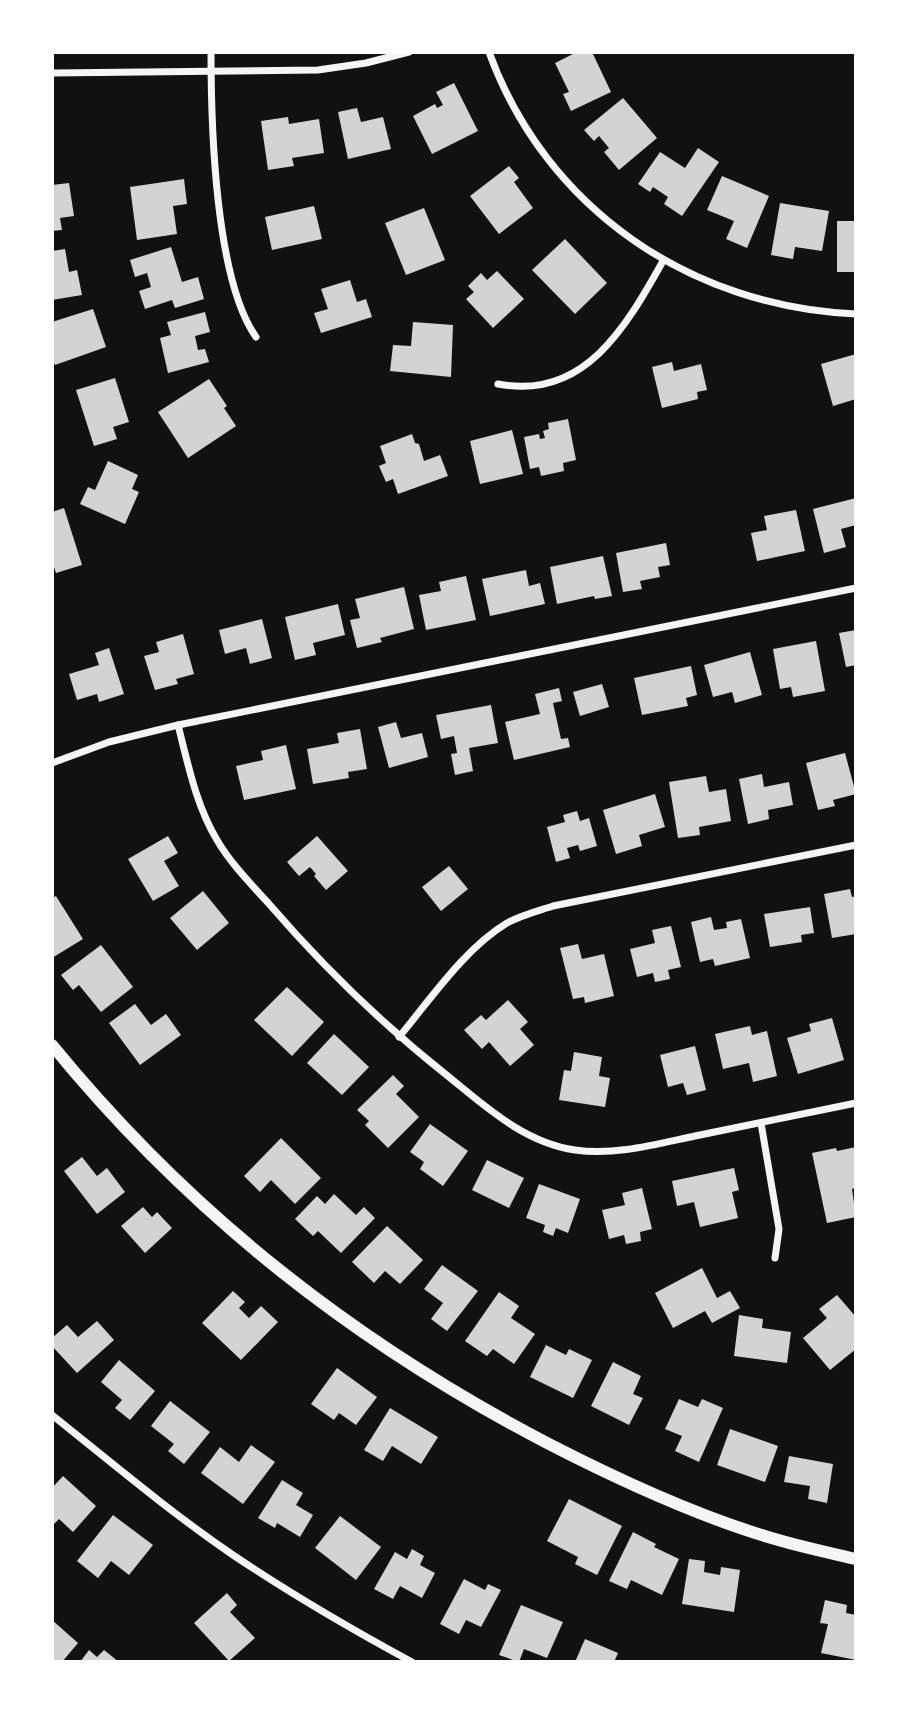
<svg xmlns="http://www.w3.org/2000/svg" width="908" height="1714" font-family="Merriweather,serif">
<rect width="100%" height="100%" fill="#111"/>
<!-- building -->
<g fill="#d3d3d3">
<polygon points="577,52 592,52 611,92 571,111 563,94 569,92 555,63"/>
<polygon points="454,83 478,131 432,154 413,116 435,104 437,108 443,105 436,92"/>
<polygon points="623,98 657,138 619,170 604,152 609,148 599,136 594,141 584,130"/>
<polygon points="357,108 361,122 383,117 391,149 348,159 338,112"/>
<polygon points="288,117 289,124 319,119 324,153 292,158 294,166 268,170 261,121"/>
<polygon points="698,148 719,162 682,216 664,204 668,197 653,187 650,192 638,184 660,152 685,168"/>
<polygon points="509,166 519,178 514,182 533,208 499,234 470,196"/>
<polygon points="722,176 769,196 747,248 726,239 734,221 707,210"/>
<polygon points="184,179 187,204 173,206 177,234 137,240 130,187"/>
<polygon points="69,183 74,216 60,218 62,230 52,231 52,185"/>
<polygon points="780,203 829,211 822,251 795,247 793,259 771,255"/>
<polygon points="314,206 322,239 272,250 265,217"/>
<polygon points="424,208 445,260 406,275 385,223"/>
<rect x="837" y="221" width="19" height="51"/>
<polygon points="565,239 607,283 575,314 532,270"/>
<polygon points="171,247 182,282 198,277 204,299 175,308 172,300 145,309 139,291 151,287 147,273 135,277 130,260"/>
<polygon points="65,249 69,272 77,270 82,295 52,300 52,251"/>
<polygon points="497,271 524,299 493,328 466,299 474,292 468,286 481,273 487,280"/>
<polygon points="350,280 357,302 366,299 372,317 321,333 314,313 328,309 321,289"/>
<polygon points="93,309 106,347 55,365 52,359 52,322"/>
<polygon points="205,312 210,332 195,336 198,350 205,349 209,362 168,373 160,338 171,335 167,322"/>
<polygon points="413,322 453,325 451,377 390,371 393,345 411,346"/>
<polygon points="856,354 856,399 833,406 821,364"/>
<polygon points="672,362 674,371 701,364 707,390 697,392 698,399 662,408 652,367"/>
<polygon points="115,378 129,422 113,427 117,439 94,446 76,390"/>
<polygon points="209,379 227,406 224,408 236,426 188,458 158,412"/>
<polygon points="568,419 576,460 563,463 564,471 541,476 539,467 530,469 524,437 539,434 540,439 545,438 543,431 549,429 548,423"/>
<polygon points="512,430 523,474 480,484 470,441"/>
<polygon points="412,434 415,443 419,444 424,461 440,455 448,476 398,494 393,479 386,482 379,466 386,463 380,446"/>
<polygon points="108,461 138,475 132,489 139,492 125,524 80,504 88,487 95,490"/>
<polygon points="856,498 856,525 841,529 846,547 824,553 813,509"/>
<polygon points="64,508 82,565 56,573 52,562 52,512"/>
<polygon points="796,510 805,551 757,561 751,533 767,530 764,516"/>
<polygon points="666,543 670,565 658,567 660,577 640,581 642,589 623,592 616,553"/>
<polygon points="603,556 612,596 595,599 594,596 557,604 550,567"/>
<polygon points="526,570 529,586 540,583 545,604 490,616 482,579"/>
<polygon points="466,576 476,620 426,630 419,595 441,591 439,582"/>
<polygon points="404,587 414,629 380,638 382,642 357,648 350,620 360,618 355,599"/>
<polygon points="338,604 345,635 313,643 316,655 295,660 285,617"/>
<polygon points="262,619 272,658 250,664 246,648 225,654 219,630"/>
<polygon points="856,630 856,665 846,667 839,633"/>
<polygon points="183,634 194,674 176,679 178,684 155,690 144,656 159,652 156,642"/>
<polygon points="816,641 825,691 793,697 791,687 780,689 773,649"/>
<polygon points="109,648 124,694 99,702 97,694 77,700 69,674 99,665 95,653"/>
<polygon points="750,652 762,695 735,703 732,692 713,697 704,665"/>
<polygon points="691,666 697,695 686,698 688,706 642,715 634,678"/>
<polygon points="602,684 609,707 580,716 573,692"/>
<polygon points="559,688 562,701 553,703 561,739 568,738 570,747 514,760 505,722 540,714 535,694"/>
<polygon points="491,705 498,743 469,748 473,771 455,775 451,754 457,753 454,736 441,739 436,715"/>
<polygon points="396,722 401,738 422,733 428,757 389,768 378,727"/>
<polygon points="360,729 367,769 348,772 349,778 313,784 307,749 339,743 337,733"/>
<polygon points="286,745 296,789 244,800 236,766 263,760 261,751"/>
<polygon points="845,753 856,794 833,800 835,806 818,810 806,763"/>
<polygon points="762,774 764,787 789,782 793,805 768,810 769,819 748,824 739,779"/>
<polygon points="706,776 709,792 726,789 731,821 699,827 700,835 678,838 669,782"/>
<polygon points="655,794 665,827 639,835 642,846 616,854 603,810"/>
<polygon points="577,811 580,821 589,818 597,846 580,851 578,845 567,848 570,858 556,862 547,827 565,822 563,815"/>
<polygon points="168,836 178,853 164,861 179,886 153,901 128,859"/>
<polygon points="317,836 348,871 326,890 314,876 316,874 310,867 299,876 287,862"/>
<polygon points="449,866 468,889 441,911 422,887"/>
<polygon points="850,889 852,897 856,896 856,934 832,938 824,894"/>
<polygon points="203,891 229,923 197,950 170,918"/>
<polygon points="56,896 83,939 52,958 52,898"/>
<polygon points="810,907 814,933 801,935 802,942 770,947 764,914"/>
<polygon points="711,917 714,930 727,928 726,922 741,919 750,958 715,966 713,959 700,962 691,922"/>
<polygon points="671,926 681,967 668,970 670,979 655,982 653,973 637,977 630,949 655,943 652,930"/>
<polygon points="578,944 582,959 604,954 614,996 585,1003 584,997 573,999 560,948"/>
<polygon points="101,945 133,987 101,1012 79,985 73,990 61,975"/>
<polygon points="287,987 324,1022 292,1056 254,1020"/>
<polygon points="508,1000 528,1022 520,1029 534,1045 510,1066 489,1042 482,1049 464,1030 481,1015 486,1020"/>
<polygon points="135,1004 151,1025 166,1014 181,1035 140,1065 109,1023"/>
<polygon points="832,1018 844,1060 798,1074 787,1038 811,1031 809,1024"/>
<polygon points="750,1026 752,1035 767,1031 777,1076 753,1082 749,1063 723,1069 715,1034"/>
<polygon points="334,1034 369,1067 342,1095 307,1063"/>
<polygon points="695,1046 706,1090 687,1095 683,1083 668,1087 660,1055"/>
<polygon points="574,1052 602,1057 599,1076 610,1078 605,1107 559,1100 564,1070 571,1071"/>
<polygon points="393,1075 404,1086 396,1094 419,1117 388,1148 365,1125 369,1121 357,1110"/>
<polygon points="430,1124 468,1151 443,1186 420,1169 424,1162 410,1152"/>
<polygon points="281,1138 321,1178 295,1204 271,1180 260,1192 244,1176"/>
<polygon points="856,1147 856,1188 852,1189 856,1217 827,1223 812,1153 836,1148 837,1151"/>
<polygon points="82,1157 97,1176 107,1168 125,1192 97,1214 64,1171"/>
<polygon points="487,1160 524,1178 509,1208 472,1190"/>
<polygon points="734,1168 739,1190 732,1192 738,1218 700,1227 694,1202 677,1206 672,1181"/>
<polygon points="539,1184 580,1199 568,1233 556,1228 553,1236 543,1232 545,1225 526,1218"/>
<polygon points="642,1188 652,1229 640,1232 641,1241 626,1244 624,1235 609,1239 602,1210 625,1205 622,1193"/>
<polygon points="334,1194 356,1215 364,1207 375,1218 341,1253 318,1231 313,1236 295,1219 317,1196 325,1204"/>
<polygon points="143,1207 152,1217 157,1212 172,1228 145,1253 121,1226"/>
<polygon points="387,1226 423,1260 400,1284 385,1271 374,1283 352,1262"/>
<polygon points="442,1265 478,1291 447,1331 431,1319 443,1303 424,1289"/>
<polygon points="702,1268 717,1298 730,1291 740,1308 712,1323 705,1311 673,1328 655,1293"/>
<polygon points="233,1291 245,1302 239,1308 249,1318 261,1306 278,1322 241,1360 202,1323"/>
<polygon points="499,1292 519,1306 511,1318 535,1334 514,1364 493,1349 487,1356 465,1341"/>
<polygon points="837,1295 856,1317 856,1349 830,1370 803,1338 827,1318 819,1309"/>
<polygon points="739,1315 763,1319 762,1328 791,1332 787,1363 734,1356"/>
<polygon points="97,1321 114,1340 77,1373 52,1346 52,1338 67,1325 78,1337"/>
<polygon points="546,1345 566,1355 569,1349 592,1360 573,1398 530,1377"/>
<polygon points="119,1360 155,1391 130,1420 115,1408 122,1400 101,1382"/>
<polygon points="613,1362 641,1376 633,1394 643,1398 629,1425 591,1406"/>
<polygon points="337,1368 377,1397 356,1425 339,1413 334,1420 311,1404"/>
<polygon points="679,1399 698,1407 702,1399 723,1408 699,1462 675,1451 682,1436 665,1429"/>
<polygon points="170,1401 210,1432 184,1464 168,1451 174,1444 151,1426"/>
<polygon points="390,1408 438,1437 421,1464 392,1446 383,1461 364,1450"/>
<polygon points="730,1429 778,1446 765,1482 717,1465"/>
<polygon points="251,1445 275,1462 243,1504 201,1473 220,1447 239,1462"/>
<polygon points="789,1456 833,1464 827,1503 808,1499 810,1486 784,1482"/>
<polygon points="63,1476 96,1506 73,1532 59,1519 52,1526 52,1488"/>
<polygon points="282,1480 303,1493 296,1505 313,1515 300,1537 277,1523 275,1528 258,1518"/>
<polygon points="569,1499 622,1526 597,1575 575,1564 578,1557 547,1541"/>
<polygon points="113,1515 153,1545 129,1575 111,1561 98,1578 77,1561"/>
<polygon points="340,1516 381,1547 356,1580 315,1548"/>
<polygon points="633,1532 656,1544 654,1547 679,1559 662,1595 631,1580 627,1589 609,1581"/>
<polygon points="412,1549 424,1556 420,1565 435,1573 422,1598 400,1586 393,1599 374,1589 395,1552 407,1559"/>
<polygon points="689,1559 705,1561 704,1572 720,1575 721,1567 740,1570 734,1612 682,1604"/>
<polygon points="464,1579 485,1590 488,1584 501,1590 481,1627 466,1620 459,1634 440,1624"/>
<polygon points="227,1593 237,1605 230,1612 255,1638 229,1661 194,1623"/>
<polygon points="825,1600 847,1605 846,1613 856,1615 856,1660 821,1653 828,1624 820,1623"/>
<polygon points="521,1605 563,1622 547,1658 524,1649 519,1662 499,1655"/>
<polygon points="52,1620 78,1643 62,1662 52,1662"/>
<polygon points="585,1639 618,1653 614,1662 575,1662"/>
<polygon points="89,1650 97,1657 104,1650 119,1662 80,1662"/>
</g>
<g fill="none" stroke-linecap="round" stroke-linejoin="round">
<!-- minor -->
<g stroke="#f5f5f5" stroke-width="7">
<path d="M 211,52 C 211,125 215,279 256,337"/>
<path d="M 489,52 C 546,209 691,307 856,314"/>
<polyline points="52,73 318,70 366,63 409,52"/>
<path d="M 498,384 C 585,401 627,325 663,261"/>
<path d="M 178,725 C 188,764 196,805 217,840 C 231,864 251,884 270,905 C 326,970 382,1024 449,1077 C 486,1107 525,1143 575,1150 C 614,1156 657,1144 695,1136 C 748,1125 802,1114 856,1103"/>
<polyline points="52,763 109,742 178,725 856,588"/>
<path d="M 399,1037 C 430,1000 465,948 507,923 C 522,915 538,911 553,906 L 856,845"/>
<polyline points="761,1123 779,1229 775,1258"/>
<path d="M 52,1415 C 112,1463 170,1512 233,1555 C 291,1594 351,1629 412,1662"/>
</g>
<!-- tertiary -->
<path stroke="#f5f5f5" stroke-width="12" d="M 52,1045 C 190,1214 355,1343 549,1444 C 619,1480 692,1514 768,1537 C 797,1546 826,1552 856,1559"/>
</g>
<!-- border -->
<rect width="908" height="1714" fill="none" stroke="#ffffff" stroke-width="108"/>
</svg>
